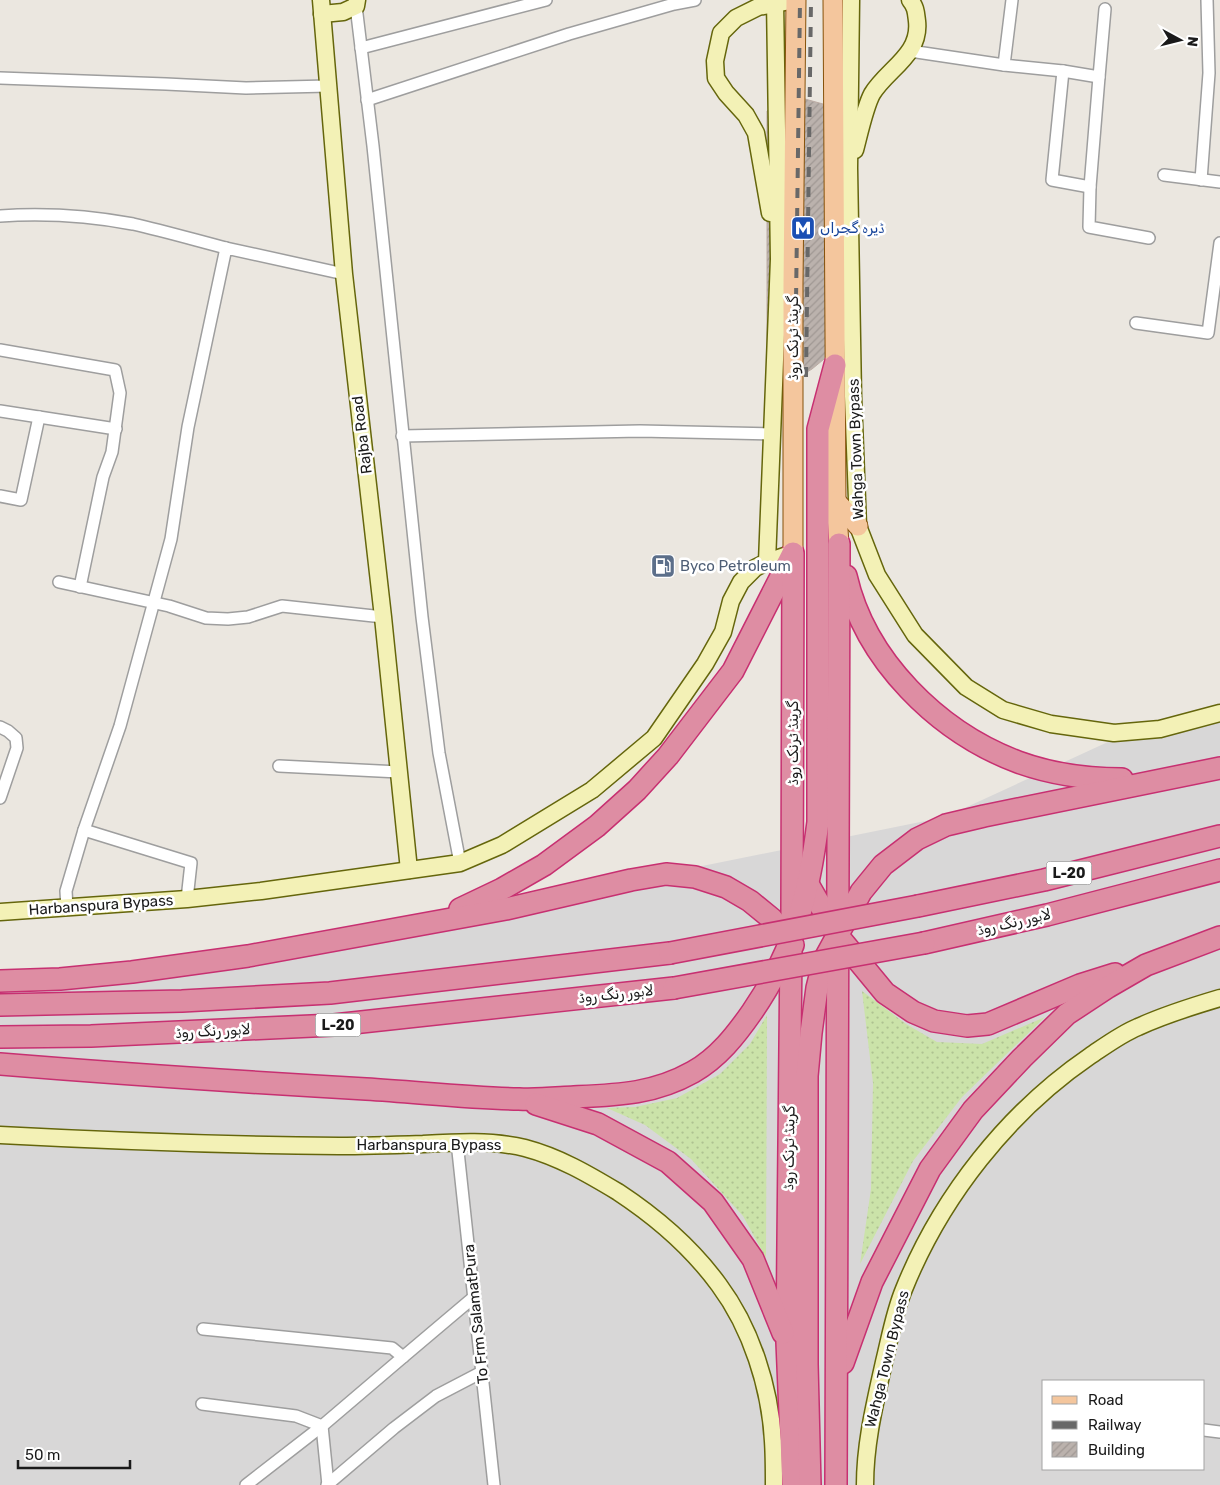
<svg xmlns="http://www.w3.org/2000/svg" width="1220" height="1485" font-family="Rubik,'Noto Naskh Arabic',sans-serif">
<defs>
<pattern id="grass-dots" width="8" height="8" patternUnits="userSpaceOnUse" patternTransform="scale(1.25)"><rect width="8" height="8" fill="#cbe3a9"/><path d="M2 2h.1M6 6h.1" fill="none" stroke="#aec291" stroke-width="1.8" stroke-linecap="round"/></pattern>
<pattern id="building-hatch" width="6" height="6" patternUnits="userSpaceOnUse" patternTransform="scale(1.25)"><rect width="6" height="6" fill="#bbb2ad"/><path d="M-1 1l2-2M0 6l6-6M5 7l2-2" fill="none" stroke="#a09894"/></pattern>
</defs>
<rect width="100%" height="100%" fill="#ebe7e0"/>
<!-- residential -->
<path fill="#d8d7d7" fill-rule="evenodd" d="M 1220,711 L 1220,1485 L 0,1485 L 0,977 L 385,930 L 945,817 L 1110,741 ZM 1044,1381 L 1204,1381 L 1204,1469 L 1044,1469 Z"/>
<!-- grass -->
<g fill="url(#grass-dots)">
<polygon points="862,991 906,1024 937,1042 982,1044 1045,1017 962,1097 913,1161 860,1264 871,1189 873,1083"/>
<polygon points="767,1015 766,1258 743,1216 691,1159 645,1125 607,1108 635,1107 677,1098 720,1074 750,1044"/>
</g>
<!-- building -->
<polygon fill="url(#building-hatch)" stroke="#bcaca4" points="805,99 823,104 832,109 829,355 812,369 807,372 799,372 783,366 771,356 767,350 767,111 781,101"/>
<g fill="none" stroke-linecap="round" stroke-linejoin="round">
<defs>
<g id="street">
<polyline points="1012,0 1004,65 1063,71 1099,77 1105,9"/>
<polyline points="356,6 373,146 422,617 439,753 460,863"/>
<polyline points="361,48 546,0"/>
<polyline points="910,51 1004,65"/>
<polyline points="1063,71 1052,180 1090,187"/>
<polyline points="1099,77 1090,187 1089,227 1149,238"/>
<polyline points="0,78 166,84 246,88 328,86"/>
<polyline points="367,100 569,34 674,4 695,0"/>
<polyline points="1164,175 1220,182"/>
<polyline points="1201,180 1209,73 1207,0"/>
<path d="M 0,216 C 44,213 90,216 133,224 C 164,231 195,240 226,248"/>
<polyline points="1136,323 1208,333 1220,243"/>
<polyline points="0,350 115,370 120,393 112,452 103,477 80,587"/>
<polyline points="0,411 116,429"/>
<polyline points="402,436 640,431 772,434"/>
<polyline points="0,496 21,500 39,417"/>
<polyline points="59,582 169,606 206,618 228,619 248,617 282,606 383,617"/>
<polyline points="0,727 8,731 16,738 17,748 0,798"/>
<polyline points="279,766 399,772"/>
<polyline points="84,830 191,863 187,899"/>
<polyline points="67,908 66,891 84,830 120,726 171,539 188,427 226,248 344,274"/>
<polyline points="457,1142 494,1485"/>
<polyline points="203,1329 392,1348 403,1357 322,1426 246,1485"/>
<polyline points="403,1357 474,1297"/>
<polyline points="202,1404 296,1416 322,1426 328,1485"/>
<polyline points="1204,1430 1220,1432"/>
<polyline points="327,1485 394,1428 436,1396 482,1372"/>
</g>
<g id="secondary">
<polyline points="321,0 344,274 383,617 409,870"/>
<polyline points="851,0 849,168 853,396 858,526 877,575 915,635 966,687 1003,710 1051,724 1114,733 1160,729 1220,713"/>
<polyline points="322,14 343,12 356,6 357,0"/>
<path d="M 855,150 C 859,135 865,107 872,94 C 887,69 921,55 917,21 C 916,13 916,7 910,0"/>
<polyline points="770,213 756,133 746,115 726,93 716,78 715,61 721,33 736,18 758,7 785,2"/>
<polyline points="767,562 779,259 775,0"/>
<polyline points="0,912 187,899 261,891 460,863 502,845 592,790 654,738 705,664 723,632 731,601 741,582 755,568 767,562 793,553"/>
<path d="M 0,1135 C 113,1141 226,1145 339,1146 C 367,1146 395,1145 423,1144 C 457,1142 492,1140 525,1148 C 559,1157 588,1174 618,1192 C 656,1217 692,1248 719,1285 C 751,1328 770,1387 773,1441 C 774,1455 774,1470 774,1485"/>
<path d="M 865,1485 C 865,1443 875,1403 884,1362 C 890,1338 894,1313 904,1289 C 941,1197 1008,1112 1090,1056 C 1105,1046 1121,1034 1138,1027 C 1164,1015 1193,1006 1220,998"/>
</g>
<g id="primary">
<polyline points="833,0 836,501 839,544"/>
<polyline points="836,501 858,526"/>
<polyline points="793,553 793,285 796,0"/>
</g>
<g id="highway">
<path d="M 846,576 C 865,660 938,732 1018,762 C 1051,774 1087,779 1122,779"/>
<polyline points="805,879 838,936 885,993 913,1012 934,1021 967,1026 988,1024 1080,985 1115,974"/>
<polyline points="918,906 1044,880 1220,836"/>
<polyline points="460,909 502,889 544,865 597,826 637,790 668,756 733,671 792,555"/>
<polyline points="792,915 793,553"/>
<polyline points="924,943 1047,915 1220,870"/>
<polyline points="791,948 787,1342 793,1485"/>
<polyline points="0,981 60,979 132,972 248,956 506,909 631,880 666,874 695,877 726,887 750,901 772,919 793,945"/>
<polyline points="0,1005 182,1001 330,993 670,953"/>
<polyline points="0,1037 91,1036 334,1025 674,988"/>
<path d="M 0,1064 C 122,1074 244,1082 366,1089 C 417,1092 468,1098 519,1099 C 537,1100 556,1098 574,1097 C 618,1095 654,1094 693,1072 C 718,1058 736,1035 752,1012 C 794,951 809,895 818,822 L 818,429 L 835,365"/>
<polyline points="536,1104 598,1124 668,1162 713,1202 753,1259 783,1333"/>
<polyline points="843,1363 872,1282 930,1169 973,1110 1022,1058 1067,1014 1108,987 1146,965 1220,937"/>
<polyline points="810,1485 807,1364 807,1076 811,1033 817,988 824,960 861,892 883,865 917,839 946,825 984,816 1220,768"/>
<polyline points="836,1485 839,544"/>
</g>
</defs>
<!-- street casing -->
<use href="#street" stroke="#9e9e9e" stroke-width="14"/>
<!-- secondary casing -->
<use href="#secondary" stroke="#65660c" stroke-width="19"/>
<!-- primary casing -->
<use href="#primary" stroke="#86520b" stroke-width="21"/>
<!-- highway casing -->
<use href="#highway" stroke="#c73071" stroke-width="24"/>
<!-- street -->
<use href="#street" stroke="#fff" stroke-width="11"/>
<!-- secondary -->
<use href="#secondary" stroke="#f3f1b6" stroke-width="16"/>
<!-- primary -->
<use href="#primary" stroke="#f4c69d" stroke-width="19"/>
<!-- highway -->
<use href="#highway" stroke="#de8da3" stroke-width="21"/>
<!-- rail -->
<g stroke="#686868" stroke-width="4" stroke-dasharray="10 10" stroke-linecap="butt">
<polyline points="806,377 811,0"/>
<polyline points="795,378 800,0"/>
</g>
<defs>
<g id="highway-bridge">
<polyline points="670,953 918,906"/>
<polyline points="674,988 924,943"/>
</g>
</defs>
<!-- highway-bridge casing -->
<use href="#highway-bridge" stroke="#c73071" stroke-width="24" stroke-linecap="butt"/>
<!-- highway-bridge -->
<use href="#highway-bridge" stroke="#de8da3" stroke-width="21"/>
</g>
<!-- icons -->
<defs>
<symbol id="metro-square" viewBox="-11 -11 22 22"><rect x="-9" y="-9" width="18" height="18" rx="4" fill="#1a4fb4" stroke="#fff"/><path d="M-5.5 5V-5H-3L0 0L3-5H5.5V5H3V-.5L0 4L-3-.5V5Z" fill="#fff"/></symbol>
<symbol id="fuel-square" viewBox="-11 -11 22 22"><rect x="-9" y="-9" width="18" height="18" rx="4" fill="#5c6f8a" stroke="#fff"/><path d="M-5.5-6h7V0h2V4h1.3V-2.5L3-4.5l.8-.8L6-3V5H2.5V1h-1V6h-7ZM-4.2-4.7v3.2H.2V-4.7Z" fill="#fff"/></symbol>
</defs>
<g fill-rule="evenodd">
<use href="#metro-square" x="789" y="214" width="28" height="28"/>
<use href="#fuel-square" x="649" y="552" width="28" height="28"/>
</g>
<g text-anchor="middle" stroke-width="5" stroke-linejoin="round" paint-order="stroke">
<!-- shield labels -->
<g fill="#fff" stroke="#5f5f5f" stroke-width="1">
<rect x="1046.5" y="861.5" width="45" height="23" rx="4"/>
<rect x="315.5" y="1013.5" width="45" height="23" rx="4"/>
</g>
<g font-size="14" font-weight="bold" fill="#1a1a1a">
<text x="1069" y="878">L-20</text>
<text x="338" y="1030">L-20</text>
</g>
<!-- transit labels -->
<g font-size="15" fill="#164399" stroke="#fff" text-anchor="start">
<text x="820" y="233">ڈیرہ گجراں</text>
</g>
<!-- street labels -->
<g font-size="15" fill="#1a1a1a" stroke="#fff">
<text transform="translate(793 338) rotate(-90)" y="5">گرینڈ ٹرنک روڈ</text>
<text transform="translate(362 435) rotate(-97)" y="5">Rajba Road</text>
<text transform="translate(856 449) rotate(-92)" y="5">Wahga Town Bypass</text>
<text transform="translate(793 743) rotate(-90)" y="5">گرینڈ ٹرنک روڈ</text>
<text transform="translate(101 905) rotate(-4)" y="5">Harbanspura Bypass</text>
<text transform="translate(1014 922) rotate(-13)" y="5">لاہور رنگ روڈ</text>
<text transform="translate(616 994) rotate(-6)" y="5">لاہور رنگ روڈ</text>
<text transform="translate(213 1031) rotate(-3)" y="5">لاہور رنگ روڈ</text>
<text x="429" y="1150">Harbanspura Bypass</text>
<text transform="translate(789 1148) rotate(-89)" y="5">گرینڈ ٹرنک روڈ</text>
<text transform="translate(476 1314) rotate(-96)" y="5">To Frm SalamatPura</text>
<text transform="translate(887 1359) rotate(-76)" y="5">Wahga Town Bypass</text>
</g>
<!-- service labels -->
<g font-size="15" fill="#4e5e75" stroke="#fff" text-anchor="start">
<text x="680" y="571">Byco Petroleum</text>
</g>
</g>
<!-- legend -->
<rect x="1042" y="1380" width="162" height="90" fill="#ffffff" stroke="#a3a3a3"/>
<rect x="1052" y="1396" width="25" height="8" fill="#f4c69d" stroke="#a3a3a3"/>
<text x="1088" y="1405" font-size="15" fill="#1a1a1a">Road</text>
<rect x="1052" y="1421" width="25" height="8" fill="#686868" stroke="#a3a3a3"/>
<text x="1088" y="1430" font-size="15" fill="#1a1a1a">Railway</text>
<rect x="1052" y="1442" width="25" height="15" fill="url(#building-hatch)" stroke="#a3a3a3"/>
<text x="1088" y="1455" font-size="15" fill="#1a1a1a">Building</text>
<!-- north arrow -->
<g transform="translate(1180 40) rotate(97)" stroke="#ffffff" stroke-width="4" paint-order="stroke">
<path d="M0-4L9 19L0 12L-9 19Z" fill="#1a1a1a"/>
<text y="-8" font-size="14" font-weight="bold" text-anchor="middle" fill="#1a1a1a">N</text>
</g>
<!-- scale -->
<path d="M18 1460v8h112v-8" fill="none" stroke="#1a1a1a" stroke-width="2.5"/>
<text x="25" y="1460" font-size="15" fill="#1a1a1a" stroke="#ffffff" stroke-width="4" paint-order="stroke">50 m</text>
</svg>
